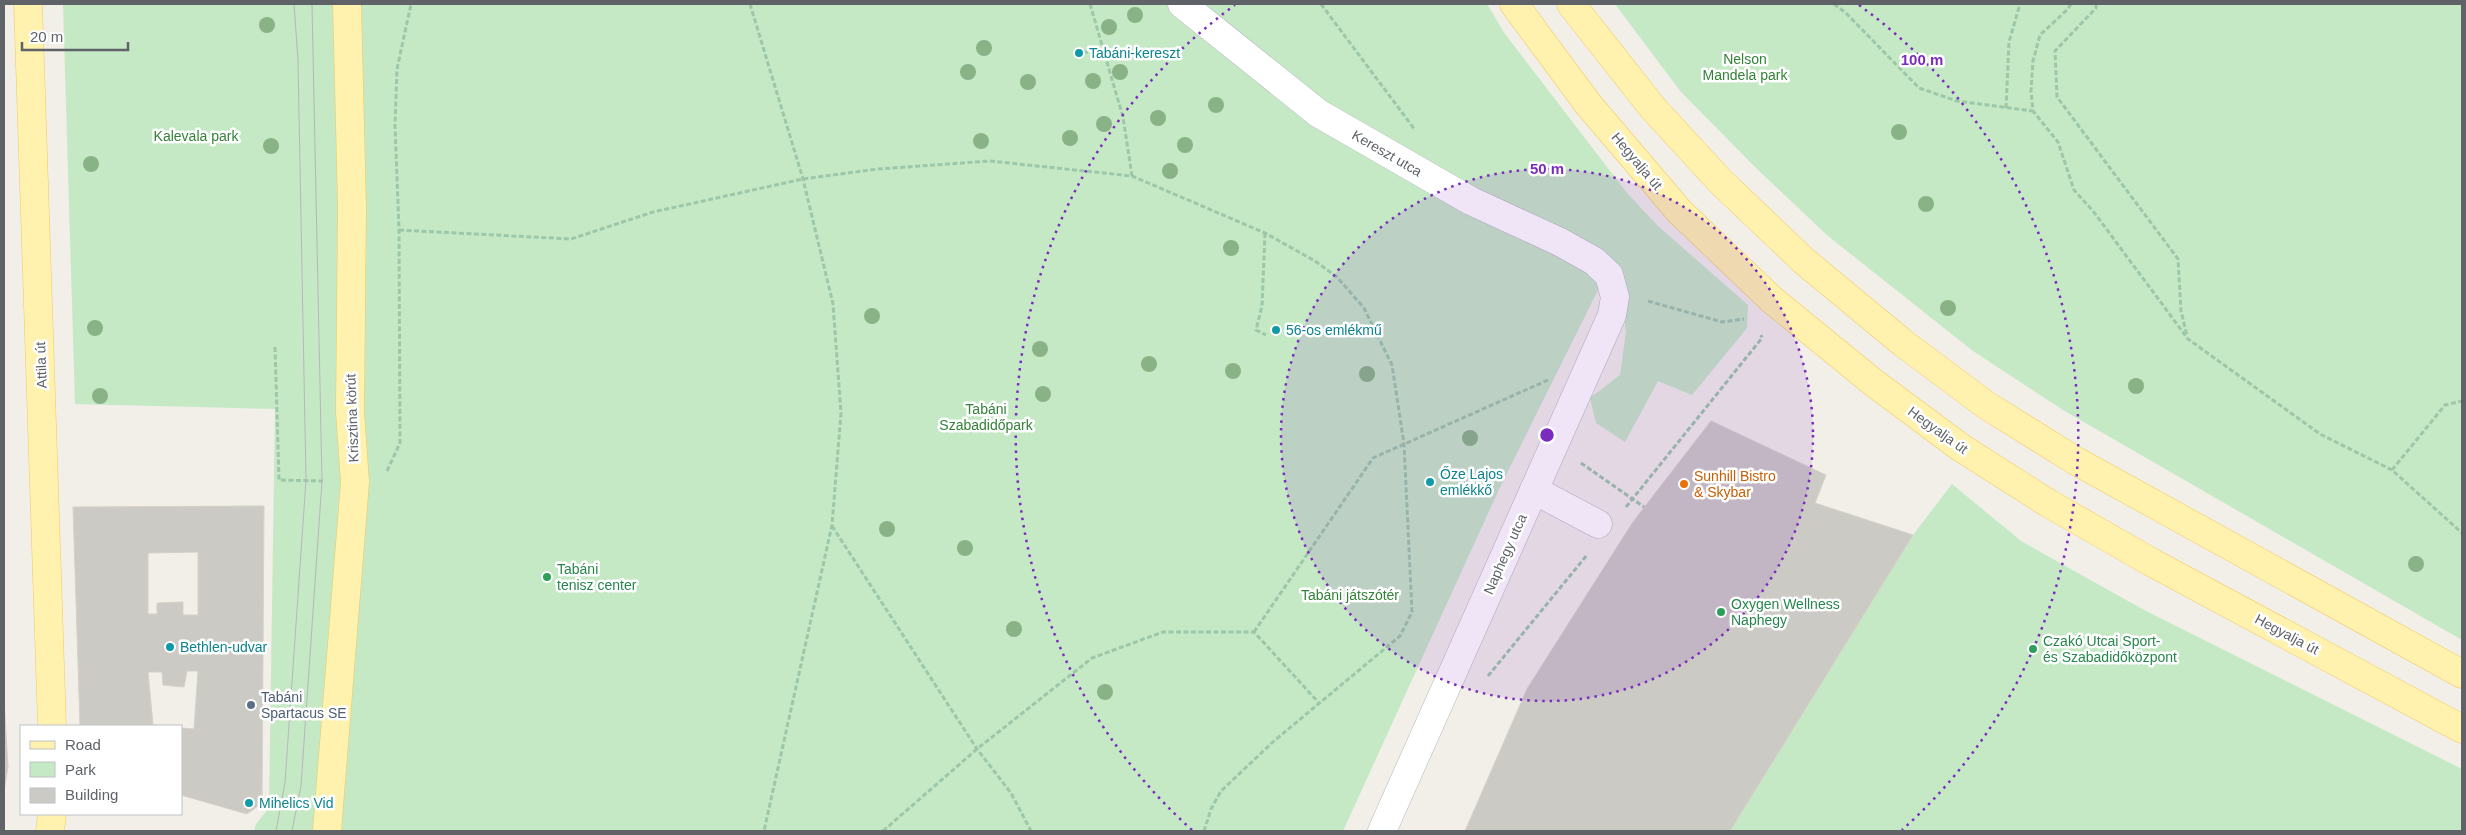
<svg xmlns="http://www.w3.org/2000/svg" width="2466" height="835" font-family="Helvetica,sans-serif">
<rect width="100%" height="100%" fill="#f1efe8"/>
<!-- green -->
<g fill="#c5e8c5">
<polygon points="63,4 1487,4 1505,34 1627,193 1658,226 1748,305 1747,328 1692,395 1658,381 1625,442 1596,423 1590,398 1620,375 1626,332 1620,287 1598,290 1501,485 1343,831 254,831 256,824 269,808 275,409 75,404"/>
<polygon points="1615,4 2462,4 2462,640 2063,410 1973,351 1828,236 1755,167 1681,92"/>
<polygon points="1952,484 2021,541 2144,610 2462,769 2462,831 1730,831 1913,535"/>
</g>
<!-- building -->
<g fill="#cccac5" stroke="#d6d1c6" fill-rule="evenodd">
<polygon points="1711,421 1826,475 1815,503 1913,535 1730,831 1465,831 1527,689 1633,522"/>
<path d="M 264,506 L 262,803 L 247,814 L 181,795 L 181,728 L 194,729 L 198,671 L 187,671 L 184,687 L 163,685 L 162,672 L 148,672 L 153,725 L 168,726 L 80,726 L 73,507 ZM 198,552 L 198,615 L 183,615 L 183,602 L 157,603 L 157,614 L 148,614 L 148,553 Z"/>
<polygon points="4,699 8,767 4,766"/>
<polygon points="4,766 8,767 4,791"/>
</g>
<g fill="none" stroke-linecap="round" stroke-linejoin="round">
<defs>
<g id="minor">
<polyline points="1182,4 1318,113 1471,201 1560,242 1594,261 1609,275 1615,297 1612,315 1382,831"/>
<polyline points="1534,490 1598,524"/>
</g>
<g id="major">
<polyline points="28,4 52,726"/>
<polyline points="1514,4 1588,104 1679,211 1771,299 1874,383 1960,447 2048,503 2151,562 2462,729"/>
<polyline points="1571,4 1652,107 1720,181 1804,261 1903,343 1986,405 2076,461 2462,674"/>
<polyline points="50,831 52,814"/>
<polyline points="327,831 355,482 350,412 352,207 347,4"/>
</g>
</defs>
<!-- minor casing -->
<use href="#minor" stroke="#b5b8bc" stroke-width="29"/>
<!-- major casing -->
<use href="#major" stroke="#f2c960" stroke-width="29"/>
<!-- path -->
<g stroke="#9cc7a9" stroke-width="3" stroke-dasharray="5 2.5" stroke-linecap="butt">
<polyline points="750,4 803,179 833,304 841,413 832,525 764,831"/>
<polyline points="1090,4 1123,117 1132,176"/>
<polyline points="1321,4 1415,130"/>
<polyline points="1834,4 1846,13 1919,88 1957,101 2033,111"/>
<polyline points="2071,4 2067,10 2040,35 2033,61 2031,91 2033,111 2058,142 2074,190 2093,211 2188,339 2320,434 2392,470 2462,533"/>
<polyline points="2096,4 2096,8 2055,51 2057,97 2178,259 2181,311 2187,336"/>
<polyline points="1083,52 1097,52 1105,59"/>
<polyline points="2006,108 2009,42 2020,4"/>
<polyline points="399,230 571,239 653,212 803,179 878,169 990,161 1132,176 1265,233 1315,261 1337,277 1364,308 1392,365 1404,444 1412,612 1400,636 1274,741 1221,791 1211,809 1204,831"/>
<polyline points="1265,233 1262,306 1256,330 1266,335"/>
<polyline points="1648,301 1722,322 1744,319"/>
<polyline points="275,347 279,480 323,481"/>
<polyline points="1581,463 1644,507"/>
<polyline points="2392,470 2445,405 2462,401"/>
<polyline points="387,471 400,443 399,230 395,125 397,69 411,4"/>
<polyline points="1626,507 1762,338 1761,335"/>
<polyline points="832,526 977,749 1011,793 1031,831"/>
<polyline points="1254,632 1373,458 1548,380"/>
<polyline points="1488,676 1587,555"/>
<polyline points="883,831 977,749 1092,658 1163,632 1254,632 1319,703"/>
</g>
<!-- minor -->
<use href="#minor" stroke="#fff" stroke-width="28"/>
<!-- major -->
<use href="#major" stroke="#fff2af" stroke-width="28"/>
<!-- tram -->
<g stroke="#b6b7b8" stroke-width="1">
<polyline points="276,831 285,783 306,480 298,60 294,4"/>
<polyline points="292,831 301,786 322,481 312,4"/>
</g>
</g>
<!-- trees -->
<g fill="#89b387">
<circle cx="1135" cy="15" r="8"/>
<circle cx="267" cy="25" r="8"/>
<circle cx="1109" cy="27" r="8"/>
<circle cx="984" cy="48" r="8"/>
<circle cx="968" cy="72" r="8"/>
<circle cx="1120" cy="72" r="8"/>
<circle cx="1093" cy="81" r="8"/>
<circle cx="1028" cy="82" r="8"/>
<circle cx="1216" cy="105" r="8"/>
<circle cx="1158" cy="118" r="8"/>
<circle cx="1104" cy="124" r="8"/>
<circle cx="1899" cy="132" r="8"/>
<circle cx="1070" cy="138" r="8"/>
<circle cx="981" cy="141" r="8"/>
<circle cx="1185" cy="145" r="8"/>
<circle cx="271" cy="146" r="8"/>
<circle cx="91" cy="164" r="8"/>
<circle cx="1170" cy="171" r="8"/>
<circle cx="1926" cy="204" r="8"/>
<circle cx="1231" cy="248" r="8"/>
<circle cx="1948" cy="308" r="8"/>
<circle cx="872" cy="316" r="8"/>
<circle cx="95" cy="328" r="8"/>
<circle cx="1040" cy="349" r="8"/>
<circle cx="1149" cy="364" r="8"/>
<circle cx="1233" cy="371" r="8"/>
<circle cx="1367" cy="374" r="8"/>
<circle cx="2136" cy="386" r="8"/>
<circle cx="1043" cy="394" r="8"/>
<circle cx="100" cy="396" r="8"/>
<circle cx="1470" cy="438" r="8"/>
<circle cx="887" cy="529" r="8"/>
<circle cx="965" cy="548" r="8"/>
<circle cx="2416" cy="564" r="8"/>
<circle cx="1014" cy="629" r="8"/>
<circle cx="1105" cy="692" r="8"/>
</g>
<!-- distance rings -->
<circle cx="1547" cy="435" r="266" fill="#7b2cbf" fill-opacity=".12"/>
<g fill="none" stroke="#7b2cbf" stroke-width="2.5" stroke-dasharray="2.5 5">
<circle cx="1547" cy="435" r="266"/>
<path d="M1192 830A531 531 0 0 1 1235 5M1859 5A531 531 0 0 1 1902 830"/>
</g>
<!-- markers -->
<g fill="#0f9aa8" stroke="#fff" stroke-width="2">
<circle cx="1079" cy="53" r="5"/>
<circle cx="1276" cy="330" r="5"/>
<circle cx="1430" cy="482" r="5"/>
<circle cx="170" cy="647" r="5"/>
<circle cx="249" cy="803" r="5"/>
</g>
<circle fill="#e8710a" stroke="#fff" stroke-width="2" cx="1684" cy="484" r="5"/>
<g fill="#2e9e5b" stroke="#fff" stroke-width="2">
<circle cx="547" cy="577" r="5"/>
<circle cx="1721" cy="612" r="5"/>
<circle cx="2033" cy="649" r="5"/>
</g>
<circle fill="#5c6f8a" stroke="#fff" stroke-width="2" cx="251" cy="705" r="5"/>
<g text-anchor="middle" stroke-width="5" stroke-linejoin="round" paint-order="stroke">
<!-- culture labels -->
<g font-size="14" fill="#0d838f" stroke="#fff" text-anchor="start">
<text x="1089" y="58">Tabáni-kereszt</text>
<text x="1286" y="335">56-os emlékmű</text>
<text x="1440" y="479">Őze Lajos<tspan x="1440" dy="16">emlékkő</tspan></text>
<text x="180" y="652">Bethlen-udvar</text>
<text x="259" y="808">Mihelics Vid</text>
</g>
<!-- park labels -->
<g font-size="14" fill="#348238" stroke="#fff">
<text x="1745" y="64">Nelson<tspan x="1745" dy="16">Mandela park</tspan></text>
<text x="196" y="141">Kalevala park</text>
<text x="986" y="414">Tabáni<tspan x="986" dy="16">Szabadidőpark</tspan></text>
<text x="1350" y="600">Tabáni játszótér</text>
</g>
<!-- street labels -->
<g font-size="14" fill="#5f6368" stroke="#fff">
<text transform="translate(1387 153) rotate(30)" y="5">Kereszt utca</text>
<text transform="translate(1637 161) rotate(50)" y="5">Hegyalja út</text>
<text transform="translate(41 365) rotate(-92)" y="5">Attila út</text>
<text transform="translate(352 418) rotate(-92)" y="5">Krisztina körút</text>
<text transform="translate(1938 430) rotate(36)" y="5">Hegyalja út</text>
<text transform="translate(1505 554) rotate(-66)" y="5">Naphegy utca</text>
<text transform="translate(2287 634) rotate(28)" y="5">Hegyalja út</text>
</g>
<!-- food labels -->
<g font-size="14" fill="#c56008" stroke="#fff" text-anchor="start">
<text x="1694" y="481">Sunhill Bistro<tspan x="1694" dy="16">&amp; Skybar</tspan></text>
</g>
<!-- leisure labels -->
<g font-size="14" fill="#27864d" stroke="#fff" text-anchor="start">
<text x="557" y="574">Tabáni<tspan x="557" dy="16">tenisz center</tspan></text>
<text x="1731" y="609">Oxygen Wellness<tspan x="1731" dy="16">Naphegy</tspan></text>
<text x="2043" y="646">Czakó Utcai Sport-<tspan x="2043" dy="16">és Szabadidőközpont</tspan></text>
</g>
<!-- service labels -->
<g font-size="14" fill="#4e5e75" stroke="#fff" text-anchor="start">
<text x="261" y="702">Tabáni<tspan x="261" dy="16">Spartacus SE</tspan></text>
</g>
</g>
<circle cx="1547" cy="435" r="8" fill="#7b2cbf" stroke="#fff" stroke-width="2.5"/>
<g font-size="15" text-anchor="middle" font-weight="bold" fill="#7b2cbf" stroke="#fff" stroke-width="5" stroke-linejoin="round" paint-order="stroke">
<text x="1922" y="65">100 m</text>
<text x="1547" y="174">50 m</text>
</g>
<!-- border -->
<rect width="2466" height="835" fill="none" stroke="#5f6368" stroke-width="10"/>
<!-- legend -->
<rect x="20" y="725" width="162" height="90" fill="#ffffff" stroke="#bfc1c3"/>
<rect x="30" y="741" width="25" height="8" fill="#fff2af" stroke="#bfc1c3"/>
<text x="65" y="750" font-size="15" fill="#5f6368">Road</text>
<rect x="30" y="762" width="25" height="15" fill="#c5e8c5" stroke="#bfc1c3"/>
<text x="65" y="775" font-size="15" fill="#5f6368">Park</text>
<rect x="30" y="788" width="25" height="15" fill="#cccac5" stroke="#bfc1c3"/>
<text x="65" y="800" font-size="15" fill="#5f6368">Building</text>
<!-- scale -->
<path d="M22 42v8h106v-8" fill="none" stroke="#5f6368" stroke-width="2.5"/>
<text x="30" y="42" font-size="15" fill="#5f6368" stroke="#ffffff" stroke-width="4" paint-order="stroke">20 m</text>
</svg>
